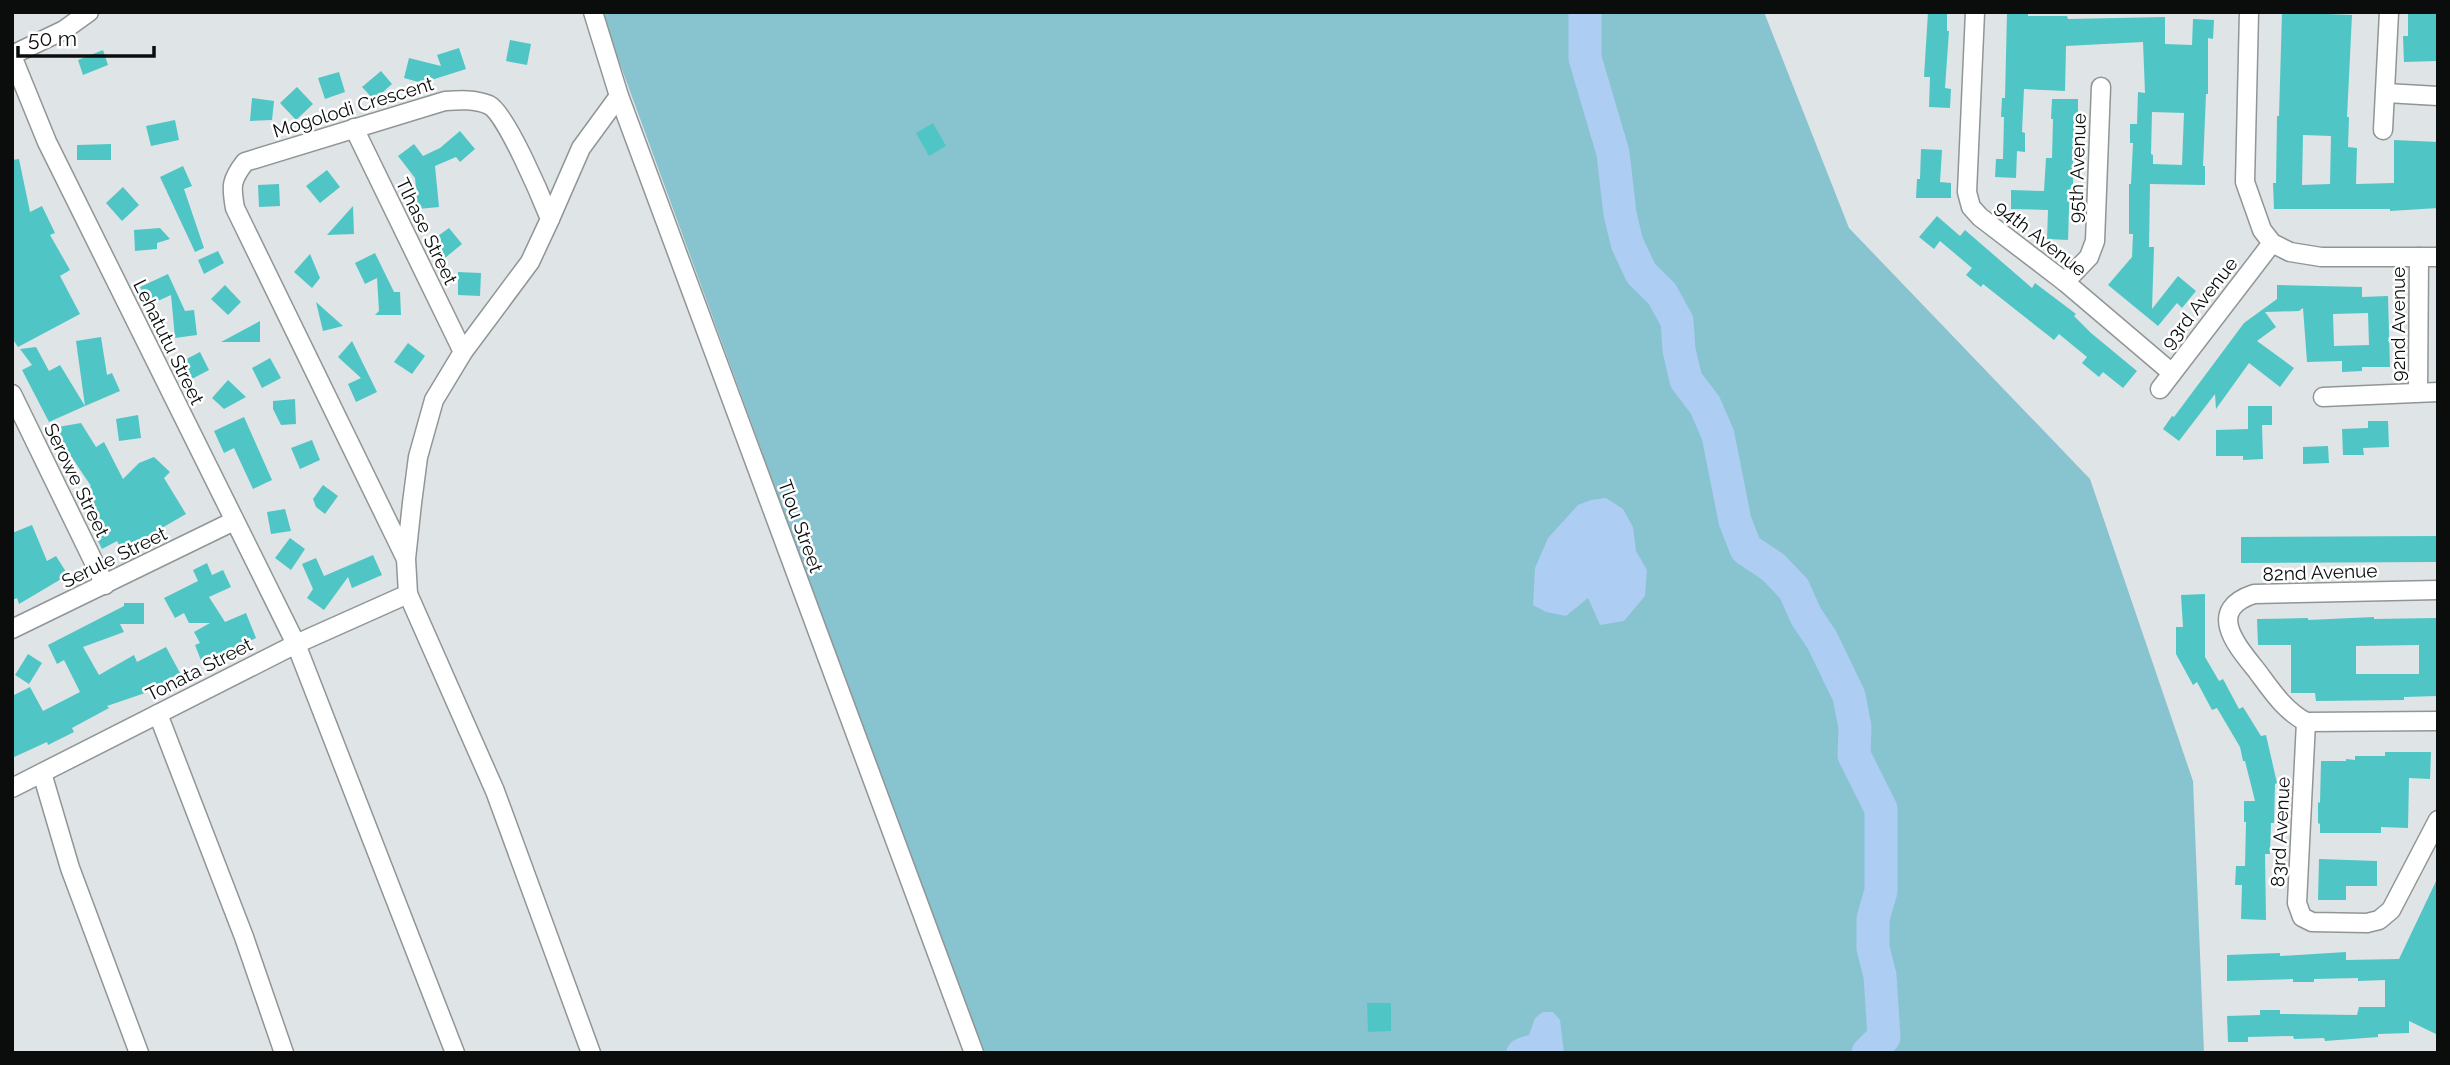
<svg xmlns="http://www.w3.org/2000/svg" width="2450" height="1065" font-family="Raleway,sans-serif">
<rect width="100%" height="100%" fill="#dfe4e6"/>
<!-- green -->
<polygon fill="#88c3d0" points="601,12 1764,12 1849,228 2090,479 2193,781 2204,1053 982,1053"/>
<!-- water -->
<g fill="#adcdf3">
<polygon points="1606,498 1623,509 1633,527 1636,551 1647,570 1645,596 1624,621 1600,625 1588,598 1566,616 1546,612 1533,605 1535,568 1548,538 1578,505 1591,500"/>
<path d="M 1543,1012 L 1553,1012 L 1560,1020 L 1564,1053 L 1506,1053 C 1508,1040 1518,1038 1529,1035 L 1535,1018 Z"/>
</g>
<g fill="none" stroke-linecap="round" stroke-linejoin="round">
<!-- river -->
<polyline stroke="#adcdf3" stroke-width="33" points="1585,12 1585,58 1613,153 1620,214 1627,243 1641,273 1662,294 1677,321 1679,350 1686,380 1705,405 1718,435 1735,521 1746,549 1773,567 1794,589 1806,616 1822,640 1849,696 1855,727 1854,755 1881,809 1881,891 1873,919 1873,948 1880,976 1884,1037 1868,1053"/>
</g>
<!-- building -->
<g fill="#4fc6c5" fill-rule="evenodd">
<polygon points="1928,12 1947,12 1947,31 1949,31 1945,88 1951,89 1950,108 1929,107 1930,77 1924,77"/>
<path d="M 2007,12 L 2028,13 L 2028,16 L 2067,16 L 2068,19 L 2165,17 L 2165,44 L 2192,45 L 2193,19 L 2214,20 L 2213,39 L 2208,38 L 2208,94 L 2206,94 L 2203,166 L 2205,166 L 2205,185 L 2150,184 L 2149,247 L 2154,247 L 2152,309 L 2178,276 L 2196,291 L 2182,308 L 2177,303 L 2158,326 L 2108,285 L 2132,257 L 2133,234 L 2129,234 L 2129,184 L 2131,184 L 2133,143 L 2130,143 L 2130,124 L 2137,124 L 2138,92 L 2145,93 L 2143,42 L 2066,46 L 2065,91 L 2024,89 L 2022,132 L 2025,133 L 2025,152 L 2017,151 L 2016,178 L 1995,177 L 1996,159 L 2003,159 L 2004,117 L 2001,117 L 2002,98 L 2005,98 ZM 2152,112 L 2184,113 L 2182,165 L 2153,164 L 2153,155 L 2151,154 Z"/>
<path d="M 2282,12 L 2352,15 L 2347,117 L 2349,117 L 2348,147 L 2357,148 L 2356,184 L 2394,183 L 2394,140 L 2438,142 L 2438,208 L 2390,211 L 2390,209 L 2274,209 L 2273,183 L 2276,183 L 2277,116 L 2279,116 ZM 2303,135 L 2331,136 L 2330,184 L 2302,185 Z"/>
<polygon points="2408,12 2438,12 2438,61 2404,62 2403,36 2408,36"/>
<polygon points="510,40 531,44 527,65 506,61"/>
<polygon points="459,48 466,69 422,83 404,78 409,58 441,66 437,55"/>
<polygon points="103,50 108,65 83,75 78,60"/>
<polygon points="381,71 392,84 374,100 362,87"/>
<polygon points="339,72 345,92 325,99 318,78"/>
<polygon points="297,87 313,104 296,120 280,103"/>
<polygon points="252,98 274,101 272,120 250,121"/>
<polygon points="2052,99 2078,99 2078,120 2074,120 2073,159 2073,190 2076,190 2075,209 2069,209 2068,240 2047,239 2048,210 2011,209 2011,190 2044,191 2046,158 2052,158 2053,119 2051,119"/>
<polygon points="175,120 179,140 151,146 146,126"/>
<polygon points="933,123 946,146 929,156 916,133"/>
<polygon points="460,131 475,149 460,162 456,157 435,166 439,207 418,209 415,178 398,156 414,144 423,156 440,148"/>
<polygon points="111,144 111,160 77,160 77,145"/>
<polygon points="1921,149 1942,150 1940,182 1951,183 1951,198 1916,198 1917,179 1920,179"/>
<polygon points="19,159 30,212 42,206 55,233 50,235 70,270 60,276 80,314 18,347 12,338 12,160"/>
<polygon points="183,166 192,186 184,189 204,248 195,252 160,177"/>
<polygon points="327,170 340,187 320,203 306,186"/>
<polygon points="279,184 280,206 259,207 258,185"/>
<polygon points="123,187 139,205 122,221 106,203"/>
<polygon points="353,206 354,234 327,235"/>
<polygon points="1937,216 1960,236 1965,230 2032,288 2035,283 2076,314 2074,316 2091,333 2137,371 2123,388 2103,372 2099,377 2082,363 2087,357 2059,334 2054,340 1983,284 1981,287 1966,275 1972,268 1940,241 1934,249 1919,237"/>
<polygon points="160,228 170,239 157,243 157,249 135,251 134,230"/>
<polygon points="449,228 462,244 445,258 431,241"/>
<polygon points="218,251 224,263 204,274 198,260"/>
<polygon points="375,253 394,292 400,292 401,315 375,315 379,311 377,278 365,284 355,263"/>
<polygon points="310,254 320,278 312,288 294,272"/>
<polygon points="458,272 481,273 480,296 458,295"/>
<polygon points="168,274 185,311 194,310 197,335 175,338 171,295 149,305 140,287"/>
<polygon points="225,285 241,302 228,315 211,299"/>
<path d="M 2277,285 L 2362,287 L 2362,297 L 2388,296 L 2390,367 L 2362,367 L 2362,371 L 2342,372 L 2342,361 L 2307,362 L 2303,308 L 2299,311 L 2265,312 L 2276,327 L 2257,341 L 2294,368 L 2280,387 L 2249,363 L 2216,409 L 2215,394 L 2179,441 L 2163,429 L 2172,416 L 2174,417 L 2244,323 L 2277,299 ZM 2368,313 L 2369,345 L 2334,346 L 2333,314 Z"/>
<polygon points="316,302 343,326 323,331"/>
<polygon points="260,321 260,342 221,342"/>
<polygon points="101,337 107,375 112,373 120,391 85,406 76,341"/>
<polygon points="352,341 377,392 356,402 348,384 361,378 338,357"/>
<polygon points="408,343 425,356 412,374 394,362"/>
<polygon points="36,347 49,371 60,365 85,406 49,422 22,370 32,365 20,349"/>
<polygon points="200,352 209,370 188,381 179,363"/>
<polygon points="270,358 281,378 262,388 252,368"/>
<polygon points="228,380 246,397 224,409 212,398"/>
<polygon points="295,399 296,424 281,425 273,409 273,401"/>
<polygon points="2248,406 2272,406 2272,425 2262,425 2263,459 2243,460 2243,456 2216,456 2216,430 2248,429"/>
<polygon points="138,415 141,438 119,441 116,419"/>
<polygon points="244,417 272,480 253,489 234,448 224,453 214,431"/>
<polygon points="2368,421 2388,421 2389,447 2363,448 2364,455 2343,455 2342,429 2368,428"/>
<polygon points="81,423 96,447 104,442 123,479 139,463 154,457 170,472 164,478 186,514 122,551 117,541 102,549 95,535 102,532 81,491 91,486 52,428"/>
<polygon points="312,440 320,460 300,469 291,448"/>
<polygon points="2328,446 2329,463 2303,464 2303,447"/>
<polygon points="323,485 338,496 325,514 316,507 313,499"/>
<polygon points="285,509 291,531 271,534 267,512"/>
<polygon points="32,525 47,561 56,556 68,575 19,604 17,598 12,600 12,533"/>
<polygon points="2438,536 2438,562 2241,563 2241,537"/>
<polygon points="290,538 305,549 291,570 275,558"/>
<polygon points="373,555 382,575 352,588 348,577 324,610 307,598 313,589 302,564 316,558 324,576"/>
<polygon points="207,563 212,575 223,570 231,587 209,597 225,622 246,613 256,638 202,663 195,645 200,643 194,632 210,623 189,623 184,613 175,618 164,598 198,581 193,570"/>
<polygon points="2205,594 2205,657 2219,681 2223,679 2239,709 2243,707 2261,736 2266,735 2277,783 2275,784 2274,823 2271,823 2270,854 2265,854 2266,920 2241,919 2242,885 2235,885 2236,866 2245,866 2246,822 2244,822 2244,801 2255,801 2245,761 2243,761 2240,747 2217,708 2212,710 2197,682 2193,685 2176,654 2176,627 2183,627 2181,595"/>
<polygon points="124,603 144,603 144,624 120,624 124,632 83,647 99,675 134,655 137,662 166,647 180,673 145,693 107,706 109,708 72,728 74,732 48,745 47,742 12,758 12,696 30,687 43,711 80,692 64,660 57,664 48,645 124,606"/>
<path d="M 2374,617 L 2374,619 L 2436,618 L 2438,696 L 2404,697 L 2404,700 L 2316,701 L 2315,693 L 2291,693 L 2291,645 L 2258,645 L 2257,619 L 2308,618 L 2308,620 ZM 2419,645 L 2419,674 L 2356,674 L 2356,646 Z"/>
<polygon points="28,654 42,663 29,684 15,675"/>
<polygon points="2385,752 2431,752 2430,779 2409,778 2408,828 2381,827 2381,833 2320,833 2320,824 2318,823 2318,802 2320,803 2321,761 2346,761 2346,759 2355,760 2355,756 2385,756"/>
<polygon points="2319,859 2377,861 2377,886 2346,886 2346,900 2318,900"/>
<polygon points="2438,877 2438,1035 2409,1021 2409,1033 2378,1034 2378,1037 2325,1041 2324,1038 2294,1039 2293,1036 2248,1037 2248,1042 2228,1042 2227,1016 2260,1015 2260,1010 2280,1010 2280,1014 2357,1015 2359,1007 2385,1007 2385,980 2358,981 2358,978 2314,979 2314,982 2293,982 2293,979 2227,981 2227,955 2280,953 2280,956 2346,952 2346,960 2399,959"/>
<polygon points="1367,1003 1391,1003 1391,1031 1368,1032"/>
</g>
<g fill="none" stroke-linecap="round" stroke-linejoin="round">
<defs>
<g id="street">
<polyline points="593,12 619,96 974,1053"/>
<polyline points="1975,12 1967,192 1971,207 1980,217 2065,282 2172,373"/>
<polyline points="2249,12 2245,182 2262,230 2272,243 2290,252 2321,257 2438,257"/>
<polyline points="12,55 64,30 89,12"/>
<polyline points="12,56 47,142 296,644 455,1053"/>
<polyline points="2386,93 2438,96"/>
<polyline points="354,128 463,352"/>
<polyline points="2383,130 2389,12"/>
<polyline points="550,219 581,148 619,96"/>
<polyline points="2065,282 2089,257 2095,241 2101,87"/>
<polyline points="2160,389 2272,243"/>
<polyline points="2418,392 2419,257"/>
<polyline points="12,394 105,585"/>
<polyline points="2323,397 2438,392"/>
<path d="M 406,559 L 235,208 C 231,186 231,180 245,162 L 445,101 C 460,100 475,99 489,105 C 506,113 542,199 550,219 L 530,262 L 463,352 L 434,400 L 418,457 L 412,503 L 406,559 L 408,594 L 495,791 L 591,1053"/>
<path d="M 2438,590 L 2254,594 C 2205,610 2237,646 2257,671 C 2272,691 2284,710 2306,722 L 2438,721"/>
<polyline points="12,629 234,521"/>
<polyline points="158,714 244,937 284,1053"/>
<polyline points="2306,722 2297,903 2302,917 2312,922 2367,923 2379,920 2391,910 2438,820"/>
<polyline points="42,773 70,868 139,1053"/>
<polyline points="12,788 296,644 408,594"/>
</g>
</defs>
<!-- street casing -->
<use href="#street" stroke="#909596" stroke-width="21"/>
<!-- street -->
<use href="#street" stroke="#fff" stroke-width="18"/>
</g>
<g text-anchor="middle" stroke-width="5" stroke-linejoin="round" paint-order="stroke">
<!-- street labels -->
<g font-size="19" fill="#0b0d0d" stroke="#fff">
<text transform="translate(353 107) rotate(-17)" y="7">Mogolodi Crescent</text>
<text transform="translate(2077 168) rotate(-88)" y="7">95th Avenue</text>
<text transform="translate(427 231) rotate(64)" y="7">Tlhase Street</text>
<text transform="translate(2041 238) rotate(38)" y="7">94th Avenue</text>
<text transform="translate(2199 303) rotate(-52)" y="7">93rd Avenue</text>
<text transform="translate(2398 324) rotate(-90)" y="7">92nd Avenue</text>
<text transform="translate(169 342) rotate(64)" y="7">Lehatutu Street</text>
<text transform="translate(77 480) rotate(64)" y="7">Serowe Street</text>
<text transform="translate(801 526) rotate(70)" y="7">Tlou Street</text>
<text transform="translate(114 557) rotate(-26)" y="7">Serule Street</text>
<text transform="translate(2320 572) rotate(-2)" y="7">82nd Avenue</text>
<text transform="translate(199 669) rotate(-27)" y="7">Tonata Street</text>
<text transform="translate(2280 832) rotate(-87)" y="7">83rd Avenue</text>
</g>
</g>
<!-- border -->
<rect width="2450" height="1065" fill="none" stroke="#0b0d0d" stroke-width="28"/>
<!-- scale -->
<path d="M18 46v10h136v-10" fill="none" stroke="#0b0d0d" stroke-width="3.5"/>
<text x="28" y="46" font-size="21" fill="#0b0d0d" stroke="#ffffff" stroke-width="5" paint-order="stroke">50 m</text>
</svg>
